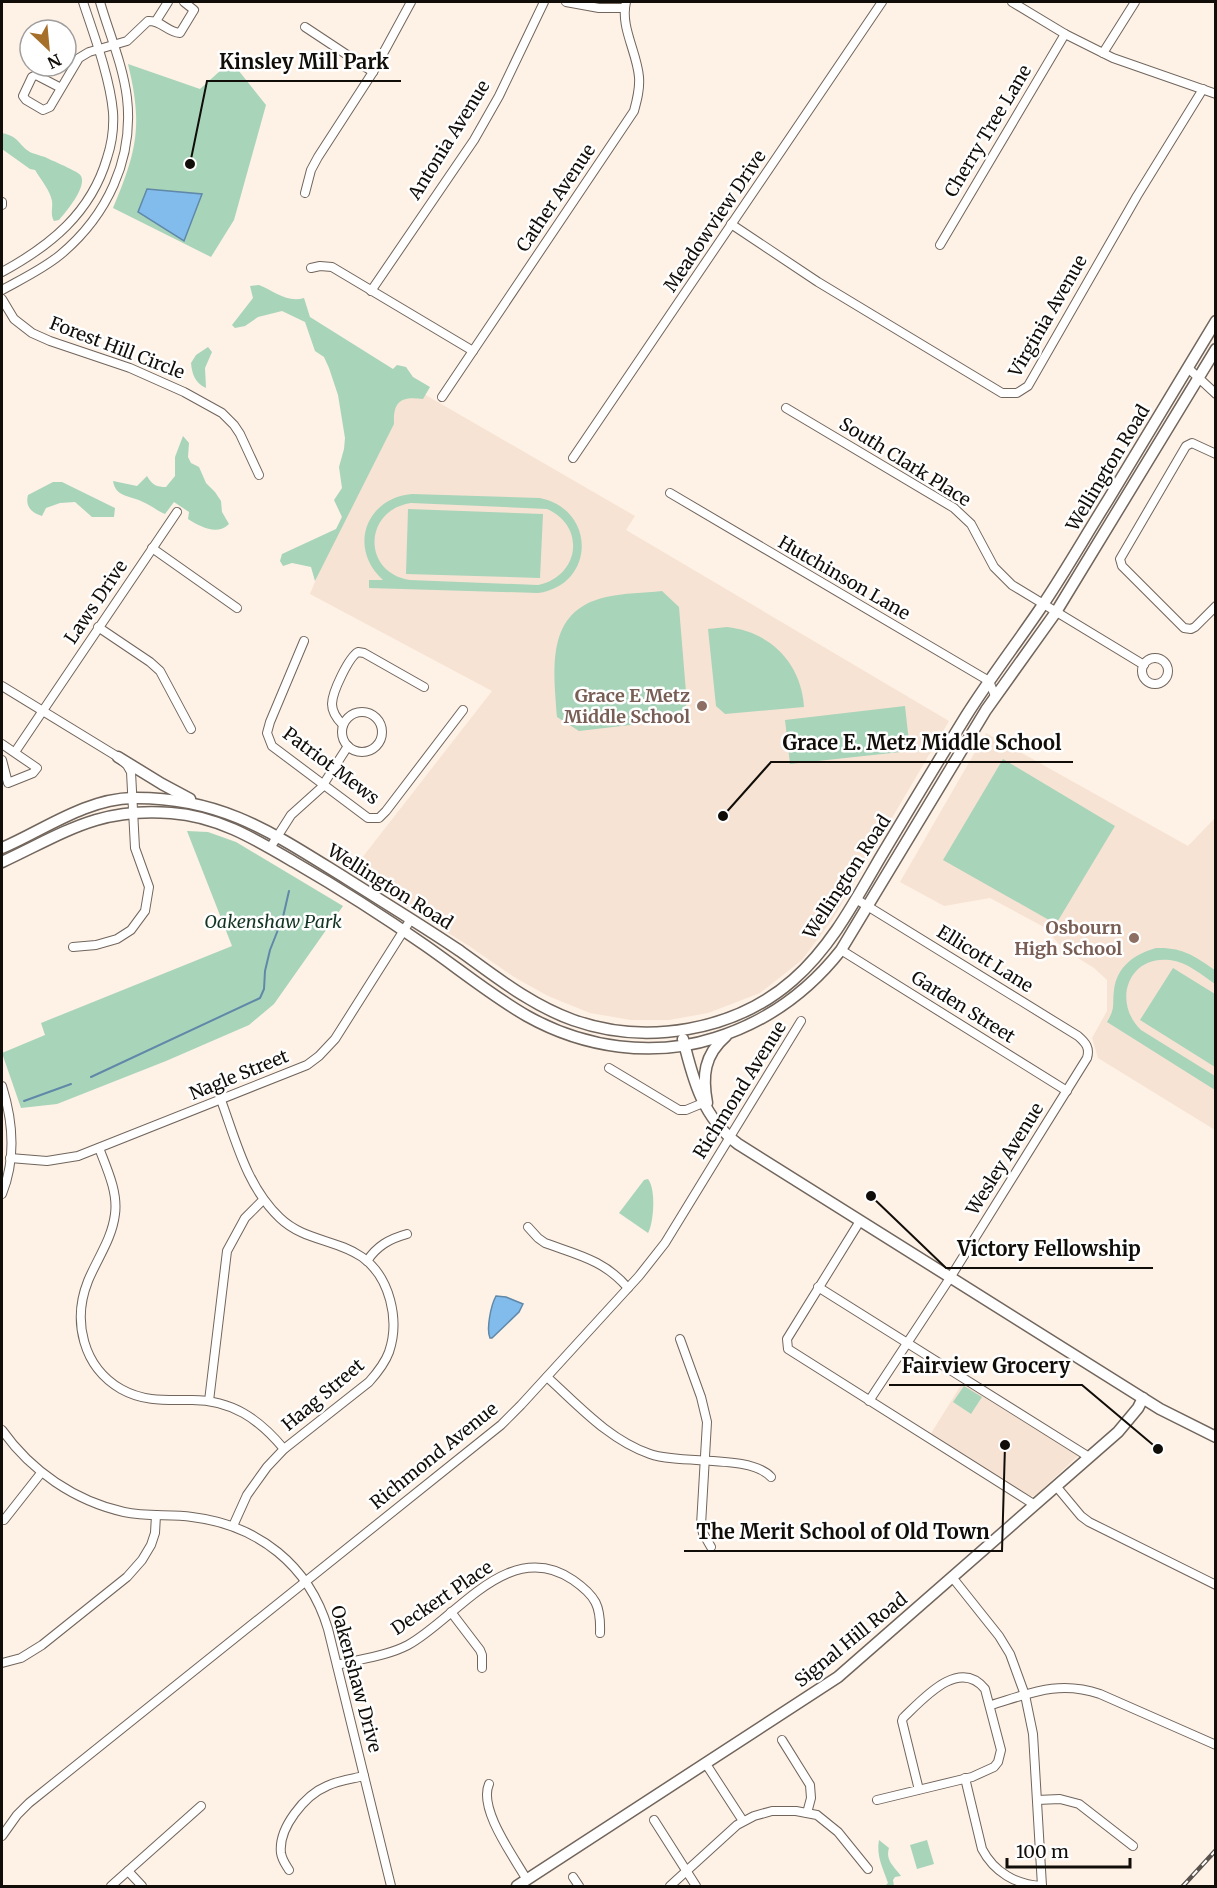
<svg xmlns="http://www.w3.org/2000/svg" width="1217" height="1888" font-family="Merriweather,serif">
<rect width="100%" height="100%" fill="#fef1e6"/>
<!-- built -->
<g fill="#f7e3d3">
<polygon points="398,379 635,516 626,530 949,721 832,920 802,960 760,993 708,1013 669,1020 631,1020 590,1013 548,996 514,977 469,946 351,872 492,691 310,594"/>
<polygon points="986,733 1188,846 1215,818 1215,1130 1098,1058 1092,1038 1107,1011 1107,980 1094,968 1065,950 1042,926 990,898 944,906 900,882"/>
<polygon points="963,1382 1080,1454 1036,1495 1030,1497 1026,1495 930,1435"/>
</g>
<!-- green -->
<g fill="#a8d4ba" fill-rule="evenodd">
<path d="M 231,61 L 266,105 L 234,220 L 211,257 L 113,208 C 137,151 143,125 128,64 L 200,89 Z"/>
<path d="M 2,133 C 21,137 18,146 32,153 C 37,155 44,156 49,159 C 55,162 80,172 81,176 C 87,187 66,212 59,220 L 54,221 C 50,214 53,209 52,201 C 50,190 41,180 35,170 L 30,169 L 2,149 Z"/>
<path d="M 259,285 C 274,291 287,303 304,298 L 310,317 L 393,369 L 397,365 L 406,367 L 413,377 L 430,387 L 423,399 C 401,396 393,401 394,424 L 315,581 L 311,567 L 292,563 L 283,566 L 280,561 L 282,554 L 336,529 L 342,517 L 334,500 L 342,488 L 339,467 L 344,449 L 345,438 L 338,395 L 329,368 L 324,357 L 315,351 L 305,322 L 282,311 L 258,317 L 245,326 L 235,328 L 232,325 L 253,298 L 250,286 Z"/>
<path d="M 208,347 L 212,352 L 205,368 L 206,388 C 195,383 192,374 191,363 L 196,355 Z"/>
<path d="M 183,436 L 189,443 L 188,457 L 191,463 L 199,467 L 206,483 L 215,492 L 221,501 L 222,512 L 229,524 C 217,536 201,527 188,519 L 189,512 L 174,502 L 165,514 C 157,511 151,505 143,502 C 130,495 116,498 113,481 L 137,486 L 147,476 C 152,485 157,487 166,487 L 175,476 L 175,457 Z"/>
<path d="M 53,482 L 62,482 L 115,508 L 114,517 L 92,517 L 75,502 L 60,503 L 46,508 L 42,516 C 31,513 25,506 28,495 Z"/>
<path d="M 412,494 L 540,498 C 597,510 595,585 538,593 L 369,588 L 369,580 L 383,580 C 348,549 365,498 412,494 ZM 411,503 L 547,509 C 586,526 580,576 538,585 L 410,580 C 362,573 363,510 411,503 Z"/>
<polygon points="408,509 543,514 540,578 406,574"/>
<path d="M 662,591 L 679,607 L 687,704 L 678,716 L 656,718 L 656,722 L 579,731 L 557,717 C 554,670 544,611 606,597 C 624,593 644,593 662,591 Z"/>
<path d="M 727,627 C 771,632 801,663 804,707 L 725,714 L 716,706 L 708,629 Z"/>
<polygon points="905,706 910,751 790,764 785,720"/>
<polygon points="1003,759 1115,826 1056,924 943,860"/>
<polygon points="187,831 208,832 236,842 343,906 274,1004 249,1025 166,1061 57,1104 21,1108 2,1053 45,1035 41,1023 232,946"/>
<path d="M 1156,948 C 1183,947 1194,956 1215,970 L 1215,984 C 1202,975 1187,962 1170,960 C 1128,955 1112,1002 1141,1030 L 1215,1076 L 1215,1090 L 1107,1022 C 1116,1007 1112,1006 1114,990 C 1117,966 1135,954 1156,948 Z"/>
<polygon points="1173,968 1215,994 1215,1067 1140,1020"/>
<path d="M 648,1179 C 656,1189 654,1222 648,1233 L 619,1213 L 644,1180 Z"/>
<polygon points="964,1386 982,1397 971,1414 953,1402"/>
<path d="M 879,1840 L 889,1848 C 885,1861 895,1867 901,1876 L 895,1877 L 893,1880 L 894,1886 L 885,1886 L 888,1883 C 883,1868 876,1856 879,1840 Z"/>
<polygon points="927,1840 934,1864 917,1869 910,1845"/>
</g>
<!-- water -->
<g fill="#82bcec" stroke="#6088a8" stroke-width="1.5">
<polygon points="147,189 202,194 184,241 138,212"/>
<path d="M 496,1296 L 506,1297 L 523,1304 L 519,1312 L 492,1338 L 490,1338 C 486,1329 491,1305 496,1296 Z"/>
</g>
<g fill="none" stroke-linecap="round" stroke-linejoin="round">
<!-- stream -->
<g stroke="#6088a8" stroke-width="2">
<polyline points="91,1077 260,998 264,989 265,971 270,950 283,917 289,891"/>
<polyline points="24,1101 71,1084"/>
</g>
<defs>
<g id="minor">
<polyline points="566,2 599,8 625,8"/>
<polyline points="1012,2 1065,34 1113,58 1216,94"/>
<polyline points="156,21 168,2"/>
<polyline points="305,27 373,72"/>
<polyline points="1103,53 1135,2"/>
<path d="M 61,88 L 36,75 L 32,77 L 23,96 L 26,100 L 43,110 L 50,107 L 79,58 L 89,52 L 127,41 L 148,21 C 161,20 167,32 180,33 L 194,10 L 184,2"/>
<polyline points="305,193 311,170 318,157 373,72 411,2"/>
<polyline points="2,202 2,205"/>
<polyline points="731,224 818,282 1002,393 1017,393 1028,386 1137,196 1203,89"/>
<polyline points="940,245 1065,34"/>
<polyline points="311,268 320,266 332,267 473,351"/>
<path d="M 2,272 C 50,246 91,213 107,158 C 112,143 114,128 113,112 C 110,78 94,35 83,2"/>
<path d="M 2,290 C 22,279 43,269 60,255 C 107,216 134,159 127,98 C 123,65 109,33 100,2"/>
<polyline points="371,291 474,140 499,96 544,2"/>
<polyline points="2,299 14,319 32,333 50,341 130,368 184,392 222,413 234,425 240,434 259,475"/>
<polyline points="1188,368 1216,394"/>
<path d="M 442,397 L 634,111 C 637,100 640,89 639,77 C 637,52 620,27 626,2"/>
<polyline points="786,408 954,508 971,524 994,567 1012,585 1144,665"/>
<polyline points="1216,454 1192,443 1186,446 1120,559 1122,566 1184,628 1191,629 1195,627 1216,606"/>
<polyline points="573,458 882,2"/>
<polyline points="670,493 989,681 995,696"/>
<polyline points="152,548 237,608"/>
<polyline points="98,627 150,662 160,671 191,729"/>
<polyline points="304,641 270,722 267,733 272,746 368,818 379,818 386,811 463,710"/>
<circle cx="1155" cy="671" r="13"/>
<polyline points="2,686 118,757 127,765 131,772 135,848 149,887 145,911 131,930 117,939 96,945 73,947"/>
<circle cx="362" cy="732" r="20"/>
<path d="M 343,725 C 337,719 332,712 332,704 C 332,692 349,657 358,652 L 364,653 L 424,687"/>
<polyline points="2,744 37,768 33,773 8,783 2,760"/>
<polyline points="15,752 177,512"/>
<polyline points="270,848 291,815 321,788 348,746"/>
<path d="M 856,899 L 1078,1036 C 1086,1043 1090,1048 1087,1058 L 950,1278 L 869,1401"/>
<polyline points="841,950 1067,1091"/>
<polyline points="609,1068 679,1110 686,1110 703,1103"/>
<path d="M 2,1086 C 13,1121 16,1159 2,1194"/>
<path d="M 221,1100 C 236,1141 247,1187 280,1218 C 304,1241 336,1239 362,1257 C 390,1277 400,1320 389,1352 C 385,1363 377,1373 369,1382 L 284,1449 L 267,1467 L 247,1495 L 233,1526"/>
<path d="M 99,1148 C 107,1169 118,1192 115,1214 C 112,1239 97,1259 88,1281 C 72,1321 83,1367 121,1389 C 144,1402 166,1400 192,1400 C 232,1400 259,1419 284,1449"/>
<polyline points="10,1158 47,1161 78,1156 307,1065 319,1056 335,1039 411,919"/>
<polyline points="860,1221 787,1339 788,1349 1035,1505"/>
<path d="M 528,1227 L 538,1238 L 545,1243 C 578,1255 604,1260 628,1288"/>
<path d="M 367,1261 C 377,1246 389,1239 407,1234"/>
<polyline points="818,1287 1089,1457"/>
<polyline points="680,1339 701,1397 707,1422 701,1525 703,1533 711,1547"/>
<path d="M 547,1377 C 578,1405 609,1440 650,1454 C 681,1465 750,1454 771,1477"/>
<polyline points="209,1401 227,1251 245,1218 263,1200"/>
<path d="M 2,1430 C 31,1471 75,1501 124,1512 C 146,1517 170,1514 192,1517 C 258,1525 309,1565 328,1629 L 391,1886"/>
<polyline points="1056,1486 1081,1516 1089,1522 1216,1585"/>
<polyline points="4,1520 41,1473"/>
<polyline points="952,1577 999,1636 1010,1654 1025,1695 1033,1734 1042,1886"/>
<polyline points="451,1612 480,1650 482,1655 482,1668"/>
<polyline points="2,1663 21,1658 42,1645 127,1577 142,1560 151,1545 155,1533 156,1515"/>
<path d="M 337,1665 C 360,1659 387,1656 408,1645 C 456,1619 509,1536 573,1580 C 596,1596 601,1606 600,1633"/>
<path d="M 991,1705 C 1031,1693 1059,1680 1100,1694 L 1216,1745"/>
<polyline points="782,1740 810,1785 811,1798 807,1813"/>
<polyline points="706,1764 743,1821"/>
<path d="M 965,1778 L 982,1849 C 994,1872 1016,1885 1042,1886"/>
<path d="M 489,1784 C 478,1809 514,1857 527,1880"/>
<path d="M 877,1800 L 972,1777 L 994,1767 L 998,1762 L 1001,1750 L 985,1689 C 959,1657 923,1699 903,1718 L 902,1721 L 919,1790"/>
<polyline points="1037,1800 1060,1799 1079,1804 1133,1846"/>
<polyline points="654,1820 696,1886"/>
<polyline points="2,1836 17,1815 29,1803 501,1425 521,1405 639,1276 665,1243 801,1021"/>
<path d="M 289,1870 C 286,1865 282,1860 281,1853 C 278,1828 305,1795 327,1786 C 339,1780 352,1779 364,1776"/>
<polyline points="128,1871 142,1886"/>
<polyline points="573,1877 579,1886"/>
<polyline points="111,1886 201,1806"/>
<polyline points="670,1886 737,1825 754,1816 772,1811 796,1811 817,1815 838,1832 868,1869"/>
</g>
<g id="major">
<polyline points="118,757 162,784 190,799"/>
<path d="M 2,848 C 44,830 85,799 133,798 C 223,797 274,834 347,879 C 385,903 423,926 460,951 C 496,977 531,1005 573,1020 C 646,1046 735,1031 793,980 C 831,947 855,901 880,858 C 908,811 937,763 966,716 C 990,678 1017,643 1042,606 C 1065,572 1086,535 1108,500 C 1144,440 1180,381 1216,321"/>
<path d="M 2,862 C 64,833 99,807 171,813 C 217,816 255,839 294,862 C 339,888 383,916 426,946 C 459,969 492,996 527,1016 C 584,1048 653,1058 715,1038 C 766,1022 808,992 841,950 L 986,710 L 1056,612 L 1216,349"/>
<path d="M 683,1039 C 693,1080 703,1118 738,1144 L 1160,1409 L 1216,1437"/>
<path d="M 707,1103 C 702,1076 704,1055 726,1036"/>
<polyline points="517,1886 838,1677 1118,1432 1138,1408 1143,1398"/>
</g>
</defs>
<!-- minor casing -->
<use href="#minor" stroke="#71655c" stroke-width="10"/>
<!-- major casing -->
<use href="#major" stroke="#71655c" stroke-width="13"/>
<!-- minor -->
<use href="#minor" stroke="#fff" stroke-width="8"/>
<!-- major -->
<use href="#major" stroke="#fff" stroke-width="10"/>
<defs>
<polyline id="rail" points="1183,1886 1216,1850"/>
</defs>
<!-- rail casing -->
<use href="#rail" stroke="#5a534d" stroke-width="4.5"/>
<!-- rail -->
<use href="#rail" stroke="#fff" stroke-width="2" stroke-dasharray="7" stroke-linecap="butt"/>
</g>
<!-- markers -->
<g fill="#8d6e63" stroke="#fff" stroke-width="2">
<circle cx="702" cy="706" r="6"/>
<circle cx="1134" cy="938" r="6"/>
</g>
<g text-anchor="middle" stroke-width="5" stroke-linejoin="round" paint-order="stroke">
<!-- street labels -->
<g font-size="18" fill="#110d09" stroke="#fff">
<text transform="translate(988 131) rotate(-59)" y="6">Cherry Tree Lane</text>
<text transform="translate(449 140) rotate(-58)" y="6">Antonia Avenue</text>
<text transform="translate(556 198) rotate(-56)" y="6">Cather Avenue</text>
<text transform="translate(715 221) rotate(-56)" y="6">Meadowview Drive</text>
<text transform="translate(1048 316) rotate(-60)" y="6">Virginia Avenue</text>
<text transform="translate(117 348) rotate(21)" y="6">Forest Hill Circle</text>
<text transform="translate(905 462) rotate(32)" y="6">South Clark Place</text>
<text transform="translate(1108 468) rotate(-59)" y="6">Wellington Road</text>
<text transform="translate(844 578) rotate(30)" y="6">Hutchinson Lane</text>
<text transform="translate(96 602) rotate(-56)" y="6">Laws Drive</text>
<text transform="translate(331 766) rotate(37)" y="6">Patriot Mews</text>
<text transform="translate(847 877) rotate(-57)" y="6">Wellington Road</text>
<text transform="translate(390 887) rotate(32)" y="6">Wellington Road</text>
<text transform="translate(985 959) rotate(32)" y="6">Ellicott Lane</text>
<text transform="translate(963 1007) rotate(32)" y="6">Garden Street</text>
<text transform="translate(239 1075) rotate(-22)" y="6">Nagle Street</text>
<text transform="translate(740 1090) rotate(-58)" y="6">Richmond Avenue</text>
<text transform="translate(1005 1159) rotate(-58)" y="6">Wesley Avenue</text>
<text transform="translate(323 1395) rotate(-40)" y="6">Haag Street</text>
<text transform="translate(434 1456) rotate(-39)" y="6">Richmond Avenue</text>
<text transform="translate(442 1598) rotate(-34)" y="6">Deckert Place</text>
<text transform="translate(851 1640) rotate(-39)" y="6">Signal Hill Road</text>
<text transform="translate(356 1679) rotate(75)" y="6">Oakenshaw Drive</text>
</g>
<!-- education labels -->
<g font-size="18" font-weight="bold" fill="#785e54" stroke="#fff" text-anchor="end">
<text x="690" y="702">Grace E Metz<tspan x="690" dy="21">Middle School</tspan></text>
<text x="1122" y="934">Osbourn<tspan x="1122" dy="21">High School</tspan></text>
</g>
<!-- park labels -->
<g font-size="18" font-style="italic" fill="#153524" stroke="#fff">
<text x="273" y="928">Oakenshaw Park</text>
</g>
</g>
<!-- callouts -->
<path fill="none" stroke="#110d09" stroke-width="2" d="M190 164L207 81H401M723 816L771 762H1073M871 1196L946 1268H1153M1158 1449L1082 1385H889M1005 1445L1002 1551H684"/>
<g fill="#110d09" stroke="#fff" stroke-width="2">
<circle cx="190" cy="164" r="6"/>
<circle cx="723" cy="816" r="6"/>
<circle cx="871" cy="1196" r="6"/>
<circle cx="1158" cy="1449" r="6"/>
<circle cx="1005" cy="1445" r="6"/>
</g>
<g font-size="20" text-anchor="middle" font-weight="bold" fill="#110d09" stroke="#fff" stroke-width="5" stroke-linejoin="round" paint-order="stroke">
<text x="304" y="69">Kinsley Mill Park</text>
<text x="922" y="750">Grace E. Metz Middle School</text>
<text x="1049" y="1256">Victory Fellowship</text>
<text x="986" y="1373">Fairview Grocery</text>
<text x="843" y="1539">The Merit School of Old Town</text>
</g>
<!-- border -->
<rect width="1217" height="1888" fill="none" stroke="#110d09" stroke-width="6"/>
<!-- north arrow -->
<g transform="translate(48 48) rotate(154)"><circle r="28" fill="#ffffff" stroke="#a09e9d" stroke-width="1.5"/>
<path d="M0-4.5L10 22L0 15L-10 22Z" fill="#a6702b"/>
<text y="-9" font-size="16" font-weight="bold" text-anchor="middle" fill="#110d09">N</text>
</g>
<!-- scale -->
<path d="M1007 1858v9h123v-9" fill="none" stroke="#110d09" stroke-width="3"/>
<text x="1016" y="1858" font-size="18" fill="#110d09" stroke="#ffffff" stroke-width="4.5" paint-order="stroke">100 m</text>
</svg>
